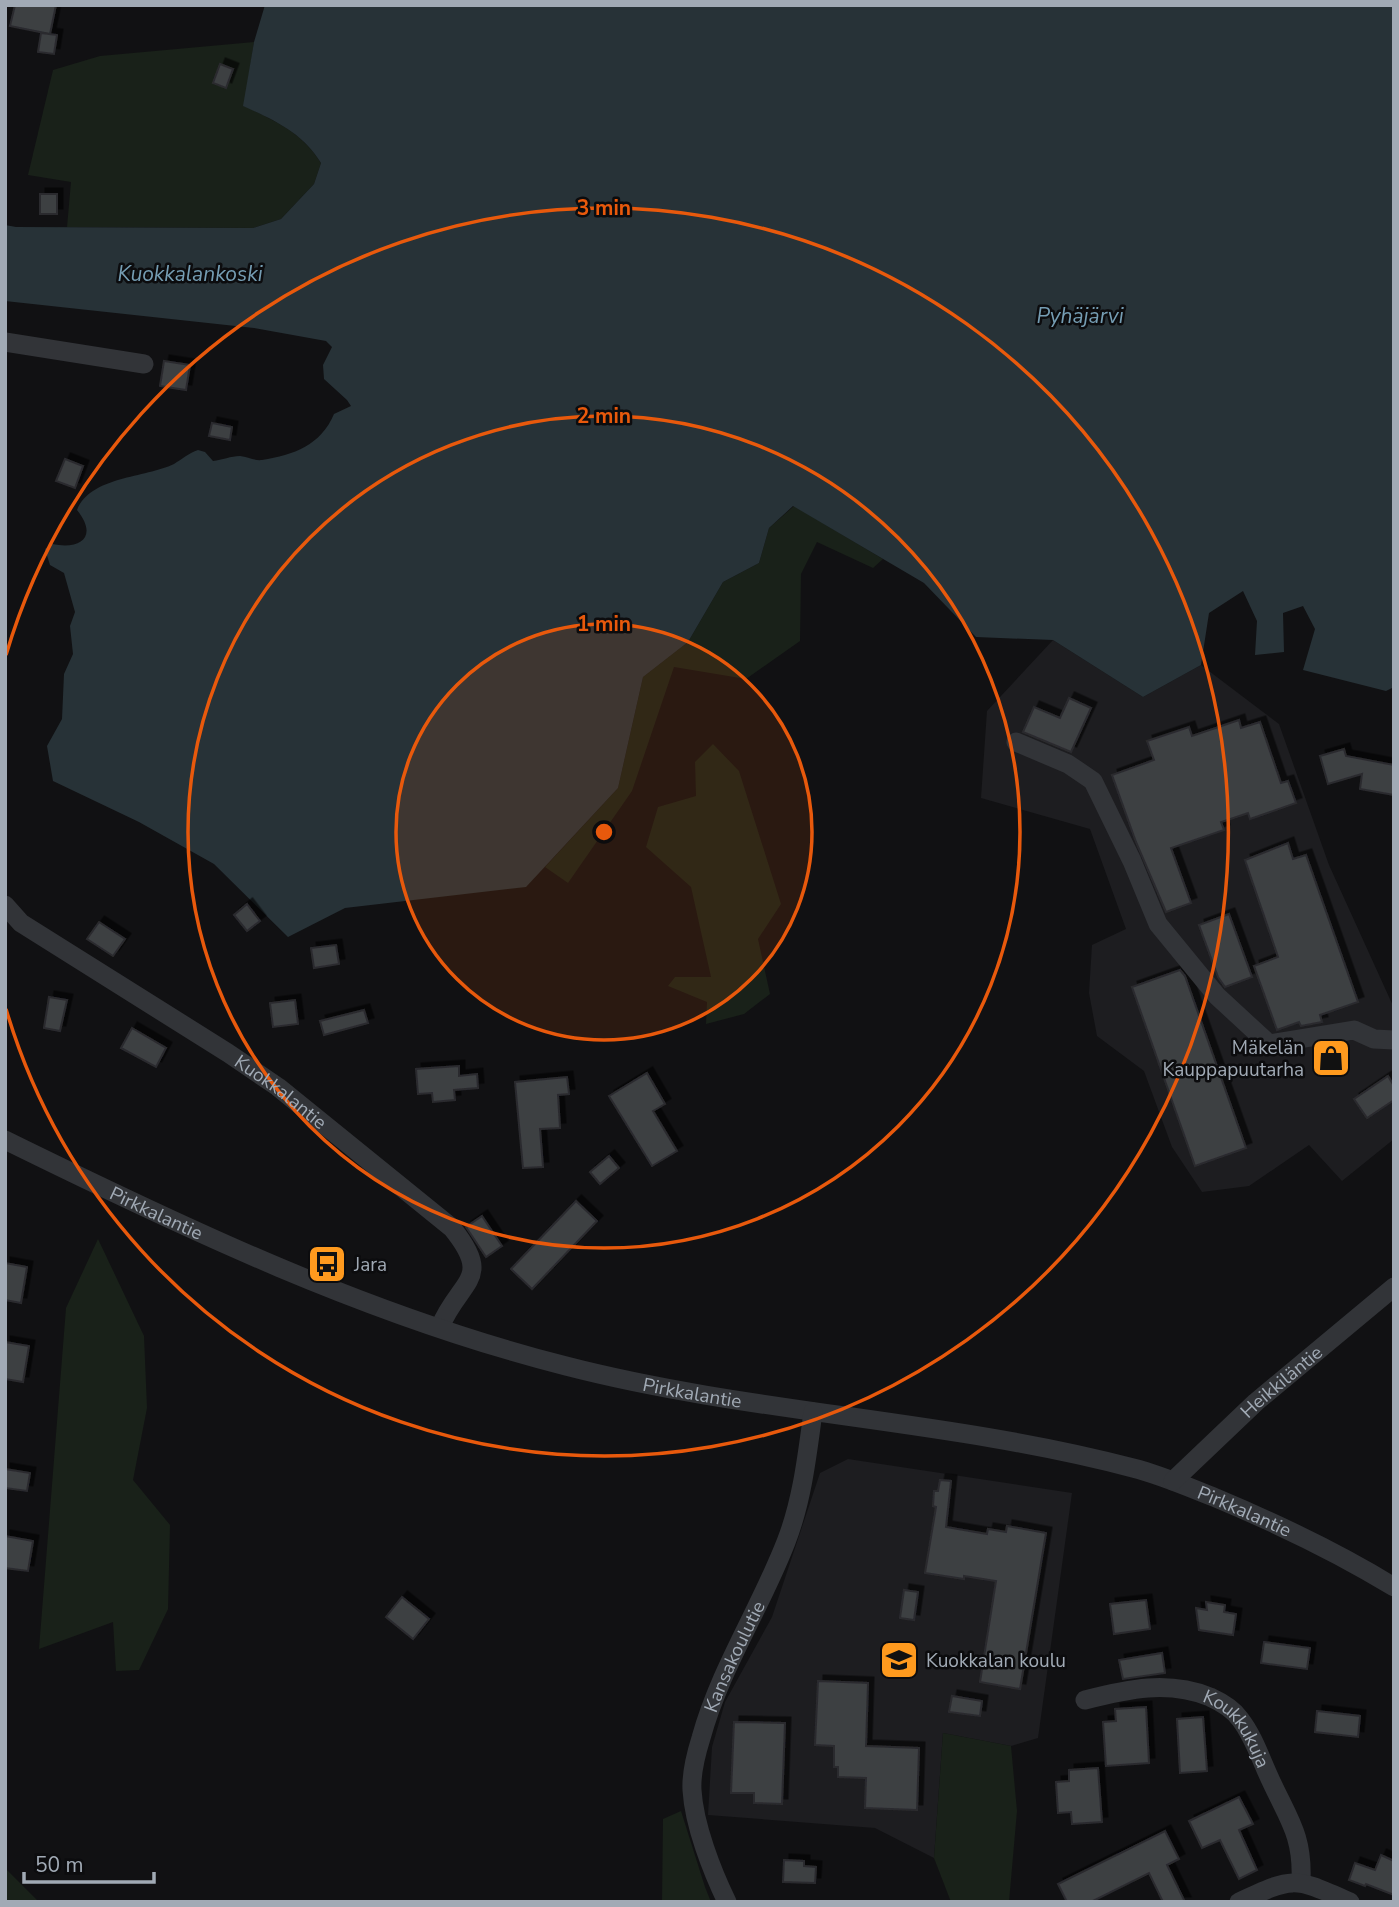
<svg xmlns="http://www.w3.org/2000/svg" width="1399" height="1907" font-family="'Nunito Sans',sans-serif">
<defs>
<filter id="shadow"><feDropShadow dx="5.5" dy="-5.5" stdDeviation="0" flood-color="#0009"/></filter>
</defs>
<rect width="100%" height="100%" fill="#111113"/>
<!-- built -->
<g fill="#1d1d20">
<polygon points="1053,640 1143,697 1201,665 1279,724 1329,865 1394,1008 1394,1139 1342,1181 1309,1145 1249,1186 1202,1192 1172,1147 1144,1071 1097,1036 1089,993 1092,945 1126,929 1090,829 981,798 987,711"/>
<polygon points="848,1459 1072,1493 1038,1738 1011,1746 943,1733 934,1858 875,1828 708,1815 712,1747 725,1702 772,1617 820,1473"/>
</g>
<!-- green -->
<g fill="#192119">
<path d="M 254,42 L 244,106 C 274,120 303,133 321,163 L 314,184 L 281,219 L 253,228 L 67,227 L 71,182 L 28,175 L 53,70 L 100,56 Z"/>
<polygon points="794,506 883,559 873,568 817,542 801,574 800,641 746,679 674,667 632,791 568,883 545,867 618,788 643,677 688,642 723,582 759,563 769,528"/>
<polygon points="713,744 739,771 781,904 758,939 770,994 744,1014 706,1024 707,1002 668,986 675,977 711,977 691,887 646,847 658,807 696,796 695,762"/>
<polygon points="98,1239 144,1336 147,1408 133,1480 170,1525 168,1609 139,1670 116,1671 113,1622 39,1649 66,1308"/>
<polygon points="943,1733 1011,1746 1017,1811 1009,1902 951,1902 934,1858"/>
<polygon points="681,1811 705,1887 711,1902 662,1902 663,1819"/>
<polygon points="5,1868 39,1902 5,1902"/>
</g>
<!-- water -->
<path fill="#273237" d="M 265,5 L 1394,5 L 1394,687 L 1386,691 L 1303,670 L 1315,629 L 1303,606 L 1283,613 L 1284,652 L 1255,655 L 1257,621 L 1243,591 L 1209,613 L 1201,665 L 1143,697 L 1053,640 L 976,637 L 924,583 L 793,506 L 769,528 L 759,563 L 723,582 L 688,642 L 643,677 L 618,788 L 526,887 L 345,908 L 288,937 L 214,864 L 139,822 L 53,781 L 47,746 L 62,719 L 64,674 L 73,654 L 70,626 L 75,612 L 64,573 L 50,565 L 45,549 L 52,544 C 82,550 98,536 77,510 C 91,476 145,478 174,464 C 182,459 189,453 198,450 L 205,452 L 213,461 C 222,460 231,456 240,456 C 248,457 255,461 262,460 C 294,455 321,445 334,414 L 351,406 L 347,400 L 324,379 L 323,365 L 332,347 L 326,341 L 254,328 L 5,301 L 5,225 L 16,227 L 253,228 L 281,219 L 314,184 L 321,163 C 303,133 274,120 243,106 L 254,42 Z"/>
<!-- building -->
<g fill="#3d3f43" stroke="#2b2b2f" stroke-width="2" filter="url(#shadow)">
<polygon points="15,5 56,5 50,34 10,26"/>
<polygon points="41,33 57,35 54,54 38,52"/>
<polygon points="220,64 233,69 226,88 213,83"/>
<rect x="40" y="194" width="17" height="20"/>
<polygon points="164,361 190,365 186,390 160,386"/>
<polygon points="212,423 232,427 230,440 209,436"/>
<polygon points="65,459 83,466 75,488 56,481"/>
<polygon points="1069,698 1091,708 1071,752 1023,732 1034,707 1060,718"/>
<polygon points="1239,720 1241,728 1260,722 1281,783 1288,781 1296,803 1250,819 1248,813 1221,822 1224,830 1171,848 1191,903 1166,912 1136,842 1112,775 1154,760 1147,741 1189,727 1192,736"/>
<polygon points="1344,749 1346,756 1394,765 1394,795 1360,789 1362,774 1328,784 1320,756"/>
<polygon points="1288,843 1293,859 1306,855 1358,1002 1320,1015 1322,1022 1301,1026 1299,1022 1277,1030 1254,966 1278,957 1245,860"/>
<polygon points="247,904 260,921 247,931 234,915"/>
<polygon points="1229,914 1252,977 1225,987 1218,977 1199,925"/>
<polygon points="99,922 125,939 113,956 87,939"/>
<polygon points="336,945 339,964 314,968 311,948"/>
<polygon points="1180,970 1185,976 1246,1148 1195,1166 1132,987"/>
<polygon points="49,997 67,1000 60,1031 44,1028"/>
<polygon points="295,1000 298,1024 273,1027 270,1003"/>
<polygon points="364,1010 368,1023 324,1035 320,1021"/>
<polygon points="132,1028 166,1048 156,1067 121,1048"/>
<polygon points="459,1066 459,1076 477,1074 478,1088 454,1090 455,1100 433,1102 432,1093 418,1094 416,1069"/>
<polygon points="647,1073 665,1104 653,1111 677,1151 652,1166 609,1096"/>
<polygon points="1388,1076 1394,1086 1394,1100 1367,1118 1354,1099"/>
<polygon points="567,1077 569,1094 558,1095 560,1128 540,1129 543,1167 523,1168 515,1082"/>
<polygon points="609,1156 619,1168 600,1184 590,1172"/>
<polygon points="576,1201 597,1221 532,1289 511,1269"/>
<polygon points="482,1216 502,1246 486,1257 466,1227"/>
<polygon points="5,1263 27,1267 21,1303 5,1300"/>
<polygon points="5,1342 29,1346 23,1382 5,1379"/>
<polygon points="5,1469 30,1473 27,1491 5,1488"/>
<polygon points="940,1480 951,1481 946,1527 987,1534 988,1529 1006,1532 1007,1526 1046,1533 1020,1689 980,1682 996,1581 964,1576 964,1579 925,1573 936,1507 933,1506 934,1491 938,1491"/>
<polygon points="5,1536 33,1541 28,1571 5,1568"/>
<polygon points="904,1590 918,1592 914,1620 900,1618"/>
<polygon points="402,1597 429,1619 413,1639 386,1617"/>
<polygon points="1146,1600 1150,1629 1114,1634 1110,1604"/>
<polygon points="1206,1602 1225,1605 1224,1612 1236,1614 1233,1635 1199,1630 1196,1608 1207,1610"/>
<polygon points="1264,1642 1310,1648 1307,1669 1261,1663"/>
<polygon points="1162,1653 1165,1673 1123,1679 1119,1660"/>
<polygon points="818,1681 868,1683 866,1746 919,1748 917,1810 865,1808 866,1778 838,1777 838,1767 834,1767 834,1746 815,1745"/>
<polygon points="952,1696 982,1701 980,1716 949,1712"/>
<polygon points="1146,1707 1149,1763 1106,1766 1103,1722 1116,1721 1115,1709"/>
<polygon points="1317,1711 1360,1716 1358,1737 1315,1732"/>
<polygon points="1203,1717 1207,1771 1180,1773 1177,1719"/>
<polygon points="734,1722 785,1723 782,1804 754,1803 754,1793 731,1793"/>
<polygon points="1098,1768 1102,1822 1072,1824 1071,1812 1058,1813 1056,1782 1069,1781 1069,1770"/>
<polygon points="1239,1797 1253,1824 1239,1830 1257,1870 1239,1879 1220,1840 1202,1848 1189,1821"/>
<polygon points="1165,1831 1179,1859 1167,1865 1185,1902 1163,1902 1149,1873 1091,1902 1067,1902 1058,1884"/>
<polygon points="1381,1855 1394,1861 1394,1895 1366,1884 1365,1886 1349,1880 1355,1863 1375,1870"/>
<polygon points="784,1860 804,1861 804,1866 816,1867 815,1883 783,1882"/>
</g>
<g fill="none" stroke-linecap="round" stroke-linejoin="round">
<!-- minor -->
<g stroke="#323438" stroke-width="19">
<polyline points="5,342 144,364"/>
<polyline points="1016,742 1068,764 1093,781 1132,861 1158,924 1217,996 1269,1044 1354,1030 1374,1039 1394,1040"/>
<path id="s1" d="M 5,905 L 21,923 L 228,1053 L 278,1087 L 452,1228 C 494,1280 460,1279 440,1327"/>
<path id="s2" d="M 5,1140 C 186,1229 369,1316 566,1366 C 752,1414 947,1419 1133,1468 C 1161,1475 1188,1487 1216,1498 C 1278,1524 1337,1552 1394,1587"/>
<path id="s3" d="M 1173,1481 L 1256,1402 L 1394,1287"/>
<path id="s4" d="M 1085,1700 C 1128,1689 1168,1680 1210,1697 C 1221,1702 1233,1709 1240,1719 C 1254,1737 1261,1760 1271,1781 C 1289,1820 1303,1836 1301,1881"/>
<path id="s5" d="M 727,1902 C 712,1871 694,1825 692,1790 C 691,1773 696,1754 701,1738 C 720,1669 760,1609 786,1542 C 802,1501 807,1457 813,1412"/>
<path d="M 1239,1902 C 1295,1876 1293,1877 1350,1902"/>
</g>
</g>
<!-- distance rings -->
<circle cx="604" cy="832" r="208" fill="#e8590c" fill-opacity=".12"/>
<g fill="none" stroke="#e8590c" stroke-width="3.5">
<circle cx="604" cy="832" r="208"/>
<circle cx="604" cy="832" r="416"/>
<path d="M6 655A624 624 0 1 1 6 1009"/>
</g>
<!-- icons -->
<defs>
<symbol id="shop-square" viewBox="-11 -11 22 22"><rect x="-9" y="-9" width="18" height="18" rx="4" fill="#ff9a1e" stroke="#0c0c0e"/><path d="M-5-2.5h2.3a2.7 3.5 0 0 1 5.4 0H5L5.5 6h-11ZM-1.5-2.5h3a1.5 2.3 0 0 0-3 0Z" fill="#111"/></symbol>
<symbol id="bus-square" viewBox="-11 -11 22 22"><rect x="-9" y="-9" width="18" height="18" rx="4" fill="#ff9a1e" stroke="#0c0c0e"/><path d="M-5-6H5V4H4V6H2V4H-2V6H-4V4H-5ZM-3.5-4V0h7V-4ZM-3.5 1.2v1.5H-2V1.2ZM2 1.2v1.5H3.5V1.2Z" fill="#111"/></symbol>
<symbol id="school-square" viewBox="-11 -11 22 22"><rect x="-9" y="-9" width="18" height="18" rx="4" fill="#ff9a1e" stroke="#0c0c0e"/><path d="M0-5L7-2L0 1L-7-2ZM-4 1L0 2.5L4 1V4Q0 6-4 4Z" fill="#111"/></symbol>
</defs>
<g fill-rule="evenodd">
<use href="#shop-square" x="1309" y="1036" width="44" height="44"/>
<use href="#bus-square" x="305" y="1242" width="44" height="44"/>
<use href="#school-square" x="877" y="1638" width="44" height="44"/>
</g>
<g text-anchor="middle" stroke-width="5" stroke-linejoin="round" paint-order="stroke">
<!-- poi labels -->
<g font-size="19" fill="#a1aab5" stroke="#0c0c0e" text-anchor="start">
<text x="1304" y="1054" text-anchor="end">Mäkelän<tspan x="1304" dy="22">Kauppapuutarha</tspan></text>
<text x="354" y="1271">Jara</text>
<text x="926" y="1667">Kuokkalan koulu</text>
</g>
<!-- street labels -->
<g font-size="19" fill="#a1aab5" stroke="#0c0c0e">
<text dy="7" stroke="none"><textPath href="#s1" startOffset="334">Kuokkalantie</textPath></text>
<text dy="7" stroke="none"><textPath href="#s2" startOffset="168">Pirkkalantie</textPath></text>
<text dy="7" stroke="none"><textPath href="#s3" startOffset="147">Heikkiläntie</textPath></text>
<text dy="7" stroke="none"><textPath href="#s2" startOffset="735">Pirkkalantie</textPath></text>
<text dy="7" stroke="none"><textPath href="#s2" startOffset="1302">Pirkkalantie</textPath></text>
<text dy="7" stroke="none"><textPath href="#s5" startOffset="259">Kansakoulutie</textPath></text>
<text dy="7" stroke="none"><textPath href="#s4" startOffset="170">Koukkukuja</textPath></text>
</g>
<!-- water labels -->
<g font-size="21" font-style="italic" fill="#759db3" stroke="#0c0c0e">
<text x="190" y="281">Kuokkalankoski</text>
<text x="1080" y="323">Pyhäjärvi</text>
</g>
</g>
<circle cx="604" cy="832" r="10" fill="#e8590c" stroke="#0c0c0e" stroke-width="3.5"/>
<g font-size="21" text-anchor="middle" font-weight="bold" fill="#e8590c" stroke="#0c0c0e" stroke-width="5" stroke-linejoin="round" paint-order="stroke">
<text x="604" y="215">3 min</text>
<text x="604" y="423">2 min</text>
<text x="604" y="631">1 min</text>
</g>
<!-- border -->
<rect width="1399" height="1907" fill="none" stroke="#a1aab5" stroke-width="14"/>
<!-- scale -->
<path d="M24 1872v10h130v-10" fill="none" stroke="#a1aab5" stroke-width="3.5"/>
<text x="35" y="1872" font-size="21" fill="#a1aab5" stroke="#0c0c0e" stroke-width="5" paint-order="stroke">50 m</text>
</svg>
